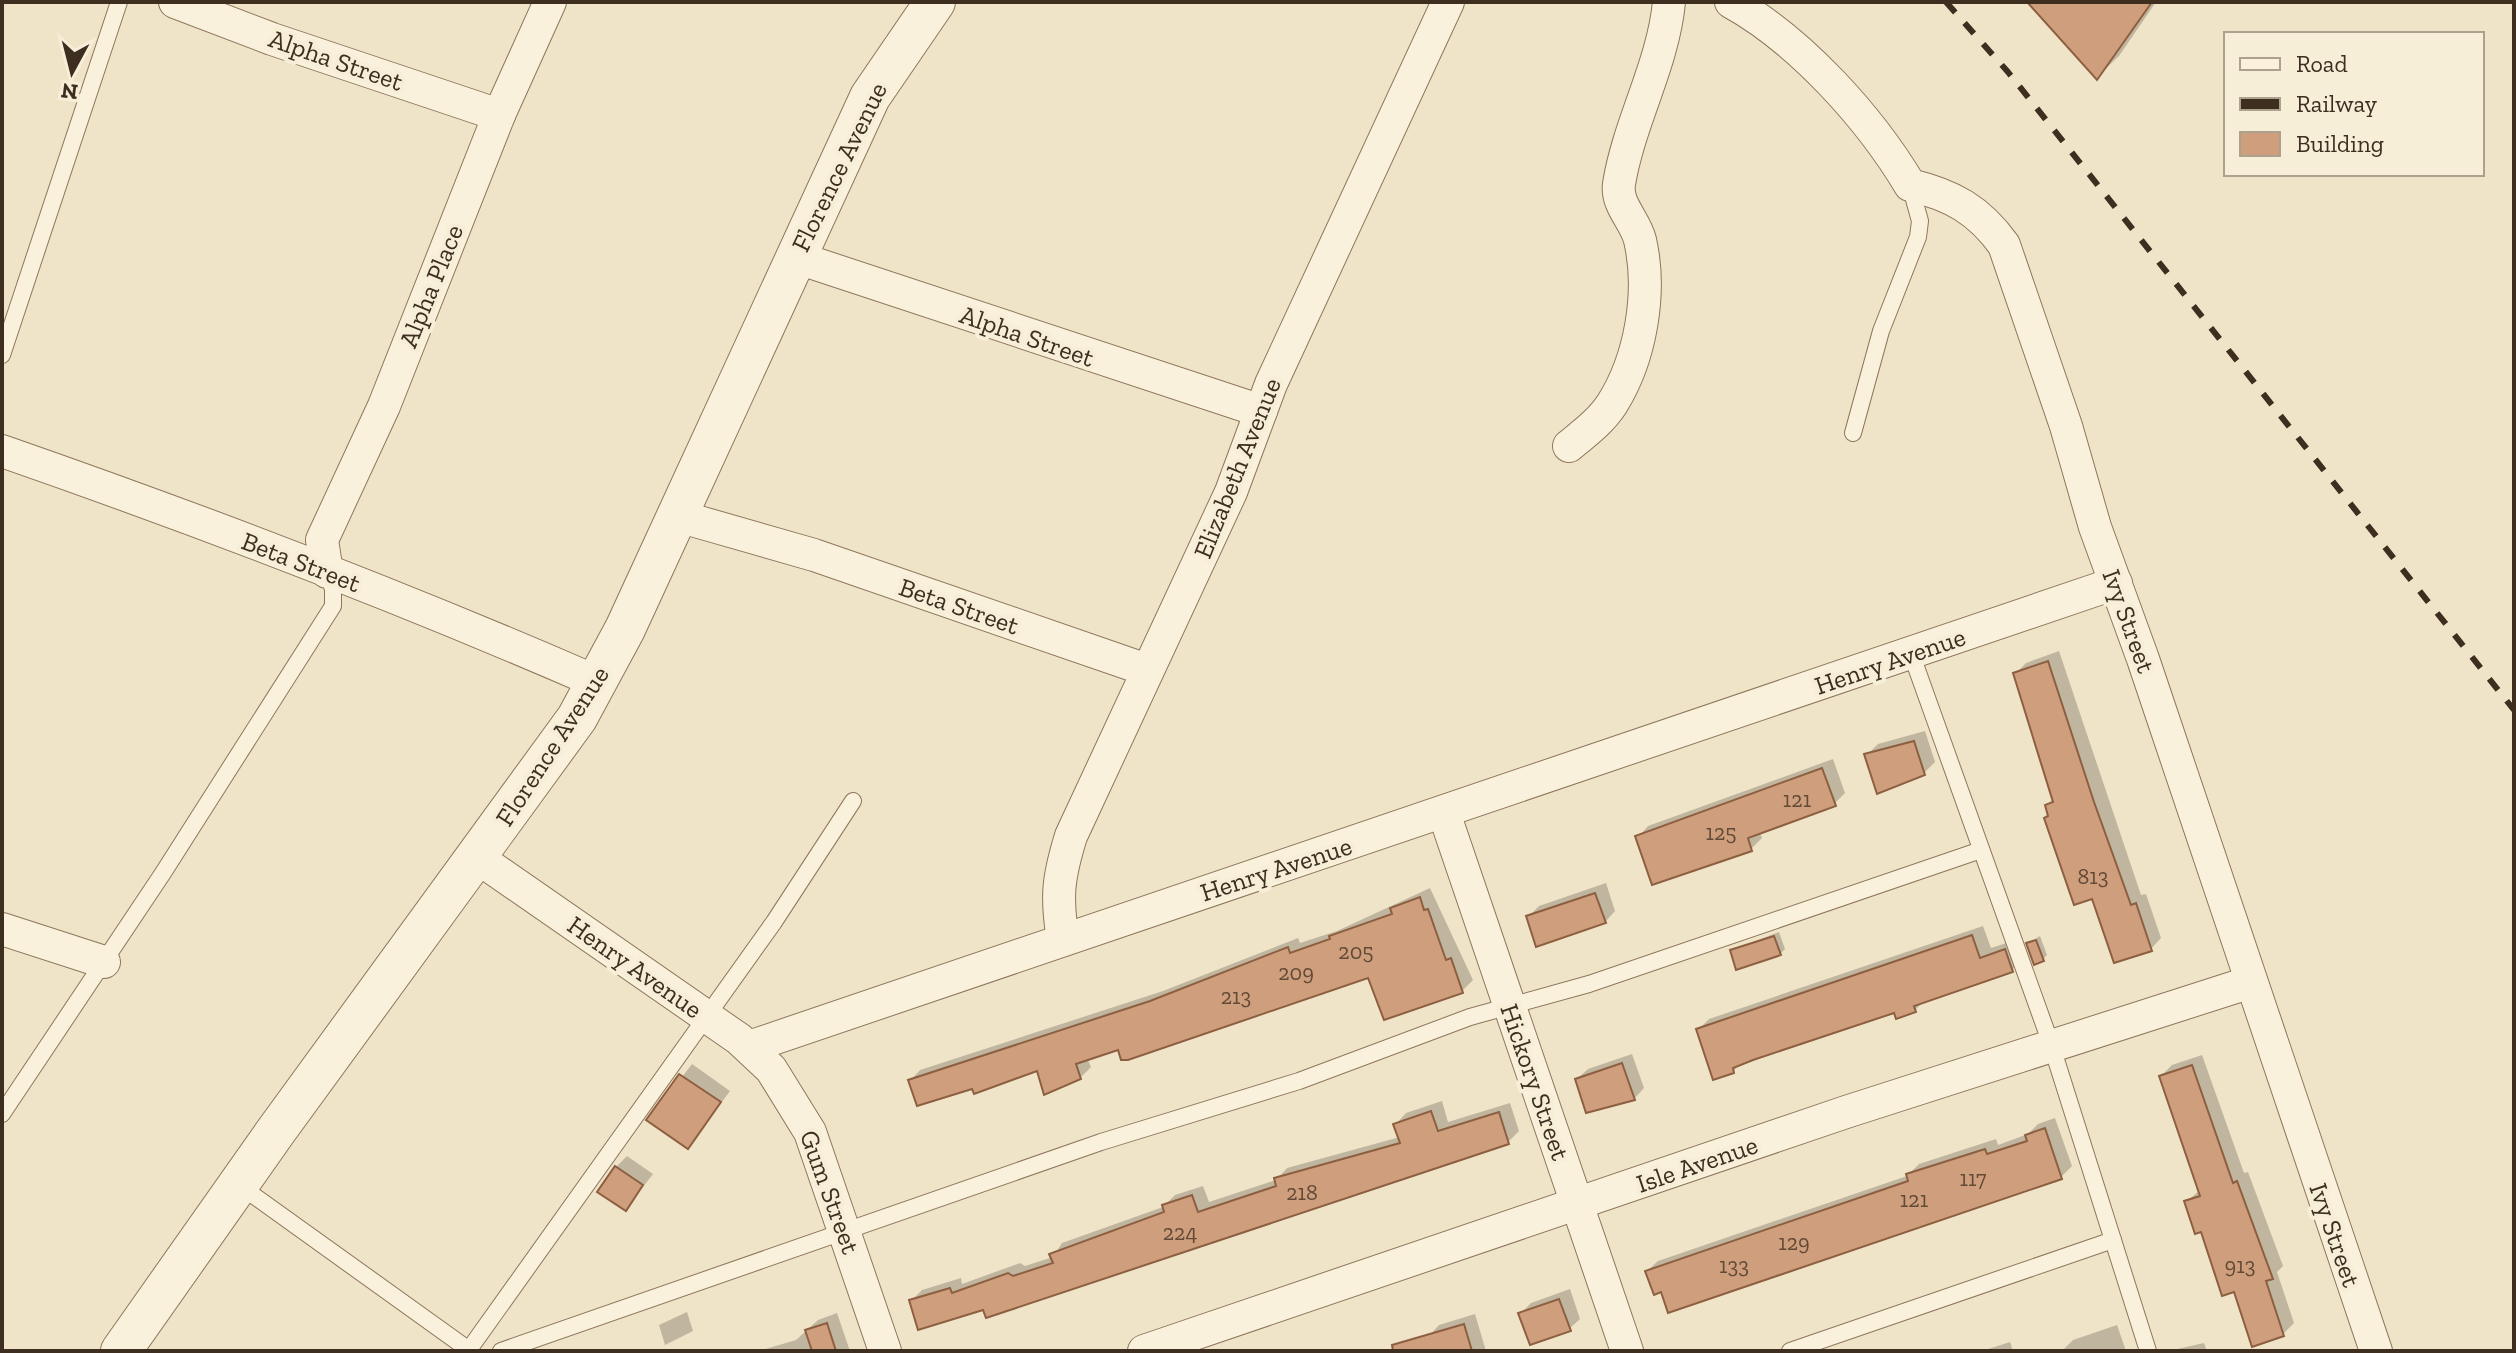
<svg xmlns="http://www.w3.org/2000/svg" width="2516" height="1353" font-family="'Zilla Slab',serif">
<rect width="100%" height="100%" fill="#f0e4c8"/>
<!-- shadow -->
<g fill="#0003">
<polygon points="2030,2 2156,2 2119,56 2097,77"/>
<polygon points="2059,651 2141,895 2146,894 2161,938 2151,949 2094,897 2047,805 2054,798 2015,674 2026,663"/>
<polygon points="1925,731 1935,762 1924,773 1867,755 1878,744"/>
<polygon points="1833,759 1845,793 1834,804 1759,831 1762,838 1751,849 1638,837 1648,826"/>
<polygon points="1606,883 1615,911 1605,922 1528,917 1539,906"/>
<polygon points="1430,888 1473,980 1462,991 1385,1018 1369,976 1087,1058 1091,1067 1080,1078 1038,1069 973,1086 910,1081 920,1070 1163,991 1298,938 1300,943 1337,931"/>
<polygon points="1983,926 1991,948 2016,940 2023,959 2012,970 1925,1000 1915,1010 1895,1011 1743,1062 1733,1071 1698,1030 1709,1019"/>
<polygon points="1779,932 1785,949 1780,954 1732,950"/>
<polygon points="2040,936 2047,955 2042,960 2029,943"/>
<polygon points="1632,1054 1644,1088 1634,1099 1577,1079 1588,1069"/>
<polygon points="2202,1055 2244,1173 2248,1172 2283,1266 2277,1272 2294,1323 2283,1334 2235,1290 2186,1202 2200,1190 2161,1076 2172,1065"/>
<polygon points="692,1064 730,1091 688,1147 649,1120"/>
<polygon points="1442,1101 1448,1122 1510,1103 1519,1131 1508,1142 1376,1189 987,1316 984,1307 911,1301 922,1290 961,1278 962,1284 1020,1263 1025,1266 1053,1257 1062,1243 1163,1207 1175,1195 1203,1186 1209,1202 1276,1180 1287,1168 1400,1137 1396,1124 1406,1113"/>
<polygon points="2055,1118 2072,1166 2061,1177 1662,1290 1647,1271 1658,1261 1907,1176 1919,1164 1996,1139 1998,1145 2028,1134 2038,1124"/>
<polygon points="627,1156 653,1174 626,1209 616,1167"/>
<polygon points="1570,1289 1580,1319 1569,1329 1521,1313 1531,1303"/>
<polygon points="687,1312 693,1331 665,1345 659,1325"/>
<polygon points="837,1313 850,1351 759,1351 796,1340 818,1320"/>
<polygon points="1475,1314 1486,1351 1386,1351 1429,1336 1439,1325"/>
<polygon points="2117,1325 2126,1351 2062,1351 2073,1340"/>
<polygon points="2010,1342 2013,1351 1982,1351"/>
<polygon points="2204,1343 2207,1351 2173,1351 2173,1350"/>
</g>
<!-- building -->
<g fill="#cf9f7d" stroke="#8d5f41" stroke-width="2">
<polygon points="2027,2 2152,2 2097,80"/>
<polygon points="2048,661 2094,802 2131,905 2136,903 2152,951 2114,963 2092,899 2074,905 2044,818 2048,816 2045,805 2053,802 2013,673"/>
<polygon points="1914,741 1925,775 1877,794 1864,754"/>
<polygon points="1822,768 1836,806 1748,838 1752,851 1652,885 1635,836"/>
<polygon points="1595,893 1606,923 1536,947 1526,916"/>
<polygon points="1420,897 1424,910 1428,909 1446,960 1451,958 1463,993 1384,1020 1368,978 1128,1060 1121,1060 1118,1050 1076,1064 1081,1079 1044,1095 1037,1071 974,1094 972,1089 917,1106 908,1080 1150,1001 1288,947 1290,953 1330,939 1329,936 1392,914 1390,908"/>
<polygon points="1972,935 1980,958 2005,949 2013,972 1914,1006 1916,1012 1896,1019 1894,1013 1753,1060 1733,1068 1734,1073 1713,1080 1696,1029"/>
<polygon points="1774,936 1781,955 1736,970 1730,950"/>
<polygon points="2036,940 2044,961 2034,965 2026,943"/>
<polygon points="1622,1063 1635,1100 1586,1113 1575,1079"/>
<polygon points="2192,1065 2233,1183 2237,1181 2273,1279 2266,1281 2284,1336 2252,1347 2234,1292 2222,1296 2201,1232 2195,1234 2184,1201 2200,1196 2159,1076"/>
<polygon points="679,1074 721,1102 688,1149 646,1120"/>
<polygon points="1431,1111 1438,1131 1499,1112 1509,1144 986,1318 983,1310 918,1330 909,1300 950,1288 952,1293 1008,1273 1013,1276 1053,1263 1049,1254 1164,1212 1162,1205 1192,1195 1198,1212 1276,1186 1274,1178 1400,1143 1393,1124"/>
<polygon points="2045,1128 2062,1179 1668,1313 1661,1292 1654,1295 1645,1271 1908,1181 1906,1174 1985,1149 1987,1154 2027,1141 2025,1135"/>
<polygon points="615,1166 643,1185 626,1211 597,1192"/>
<polygon points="1559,1299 1571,1331 1530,1345 1518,1313"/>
<polygon points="827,1323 836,1351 812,1351 805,1330"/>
<polygon points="1464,1324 1472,1351 1393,1351 1392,1345"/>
</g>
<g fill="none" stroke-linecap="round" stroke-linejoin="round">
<defs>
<g id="service">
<polyline points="2,355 119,2"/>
<polyline points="1853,433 1881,331 1918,237 1920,221 1910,185"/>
<polyline points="1911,653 2052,1047 2148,1351"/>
<polyline points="2,1114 163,873 333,606 333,589 327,572"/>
<polyline points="239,1185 469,1350"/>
<polyline points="468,1351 774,922 853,801"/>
<polyline points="501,1351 1101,1142 1299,1081 1470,1017 1589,984 1981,850"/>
<polyline points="1790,1351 2113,1240"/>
</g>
<g id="minor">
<polyline points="175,2 272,39 499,115"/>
<path d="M 1731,2 C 1800,40 1870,118 1910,185 C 1952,195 1979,210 2004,245 L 2066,426 L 2095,527 L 2143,659 L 2376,1351"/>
<polyline points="795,257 1261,411"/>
<path d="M 1569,446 C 1585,433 1601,421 1612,404 C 1641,358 1652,292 1640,240 C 1635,220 1616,205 1619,184 C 1629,122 1663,65 1669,2"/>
<path d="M 2,451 C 203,521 402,597 597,682"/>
<polyline points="678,516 814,555 1147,670"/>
<polyline points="327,572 322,540 384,406 499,115 550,2"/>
<polyline points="1444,813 1627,1351"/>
<polyline points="478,858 739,1039 771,1069 810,1132 885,1351"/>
<polyline points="2,929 104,962"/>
<path d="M 1063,940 C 1056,897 1058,878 1071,836 L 1231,492 L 1271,384 L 1448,2"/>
<polyline points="749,1047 2116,583"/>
<polyline points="1144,1351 1846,1112 2251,982"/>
</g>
<polyline id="tertiary" points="121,1351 276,1131 577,718 625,629 870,97 935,2"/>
</defs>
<!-- service casing -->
<use href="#service" stroke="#8d765c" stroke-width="18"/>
<!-- minor casing -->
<use href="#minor" stroke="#8d765c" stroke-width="34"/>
<!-- tertiary casing -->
<use href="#tertiary" stroke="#8d765c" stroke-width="42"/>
<!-- service -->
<use href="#service" stroke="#faf1dc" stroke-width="16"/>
<!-- minor -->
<use href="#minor" stroke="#faf1dc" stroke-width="32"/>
<!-- tertiary -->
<use href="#tertiary" stroke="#faf1dc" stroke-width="40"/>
<!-- rail -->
<polyline stroke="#3d2e20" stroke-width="6" stroke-dasharray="14 14" stroke-linecap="butt" points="1946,2 2008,72 2514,710"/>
</g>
<g text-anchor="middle" stroke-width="8" stroke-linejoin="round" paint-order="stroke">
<!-- number labels -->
<g font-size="22" fill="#624a37">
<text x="1797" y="807">121</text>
<text x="1721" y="840">125</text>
<text x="2093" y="884">813</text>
<text x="1356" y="959">205</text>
<text x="1296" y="980">209</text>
<text x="1236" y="1004">213</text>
<text x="1973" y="1186">117</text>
<text x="1302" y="1200">218</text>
<text x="1914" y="1207">121</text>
<text x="1180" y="1240">224</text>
<text x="1794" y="1250">129</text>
<text x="1734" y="1273">133</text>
<text x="2240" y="1273">913</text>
</g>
<!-- street labels -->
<g font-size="26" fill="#3d2e20" stroke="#f7eed8">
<text transform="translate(336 60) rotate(19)" y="9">Alpha Street</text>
<text transform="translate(839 167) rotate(-64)" y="9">Florence Avenue</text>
<text transform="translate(431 286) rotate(-68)" y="9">Alpha Place</text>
<text transform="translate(1027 336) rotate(19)" y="9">Alpha Street</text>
<text transform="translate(1237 468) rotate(-68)" y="9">Elizabeth Avenue</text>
<text transform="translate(301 562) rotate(21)" y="9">Beta Street</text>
<text transform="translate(959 606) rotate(19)" y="9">Beta Street</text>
<text transform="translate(2129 621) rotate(70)" y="9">Ivy Street</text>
<text transform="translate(1890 661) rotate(-19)" y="9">Henry Avenue</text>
<text transform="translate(552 746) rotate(-57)" y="9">Florence Avenue</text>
<text transform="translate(1276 869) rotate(-18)" y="9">Henry Avenue</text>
<text transform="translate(635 967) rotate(35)" y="9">Henry Avenue</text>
<text transform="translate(1535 1082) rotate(71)" y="9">Hickory Street</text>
<text transform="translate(1697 1164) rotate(-19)" y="9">Isle Avenue</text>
<text transform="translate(830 1192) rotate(70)" y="9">Gum Street</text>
<text transform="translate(2335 1235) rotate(71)" y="9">Ivy Street</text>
</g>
</g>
<!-- border -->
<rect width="2516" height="1353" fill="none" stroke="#3d2e20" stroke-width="8"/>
<!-- legend -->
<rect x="2224" y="32" width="260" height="144" fill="#f7eed8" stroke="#ada18e" stroke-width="2"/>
<rect x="2240" y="58" width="40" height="12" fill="#faf1dc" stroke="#ada18e" stroke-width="2"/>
<text x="2296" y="72" font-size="24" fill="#3d2e20">Road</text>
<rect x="2240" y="98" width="40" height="12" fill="#3d2e20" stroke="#ada18e" stroke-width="2"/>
<text x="2296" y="112" font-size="24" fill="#3d2e20">Railway</text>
<rect x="2240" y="132" width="40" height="24" fill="#cf9f7d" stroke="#ada18e" stroke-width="2"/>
<text x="2296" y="152" font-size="24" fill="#3d2e20">Building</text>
<!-- north arrow -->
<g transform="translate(72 72) rotate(187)" stroke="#f7eed8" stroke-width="6" paint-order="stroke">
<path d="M0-6L14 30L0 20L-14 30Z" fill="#3d2e20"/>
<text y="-12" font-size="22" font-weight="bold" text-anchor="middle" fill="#3d2e20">N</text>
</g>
</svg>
